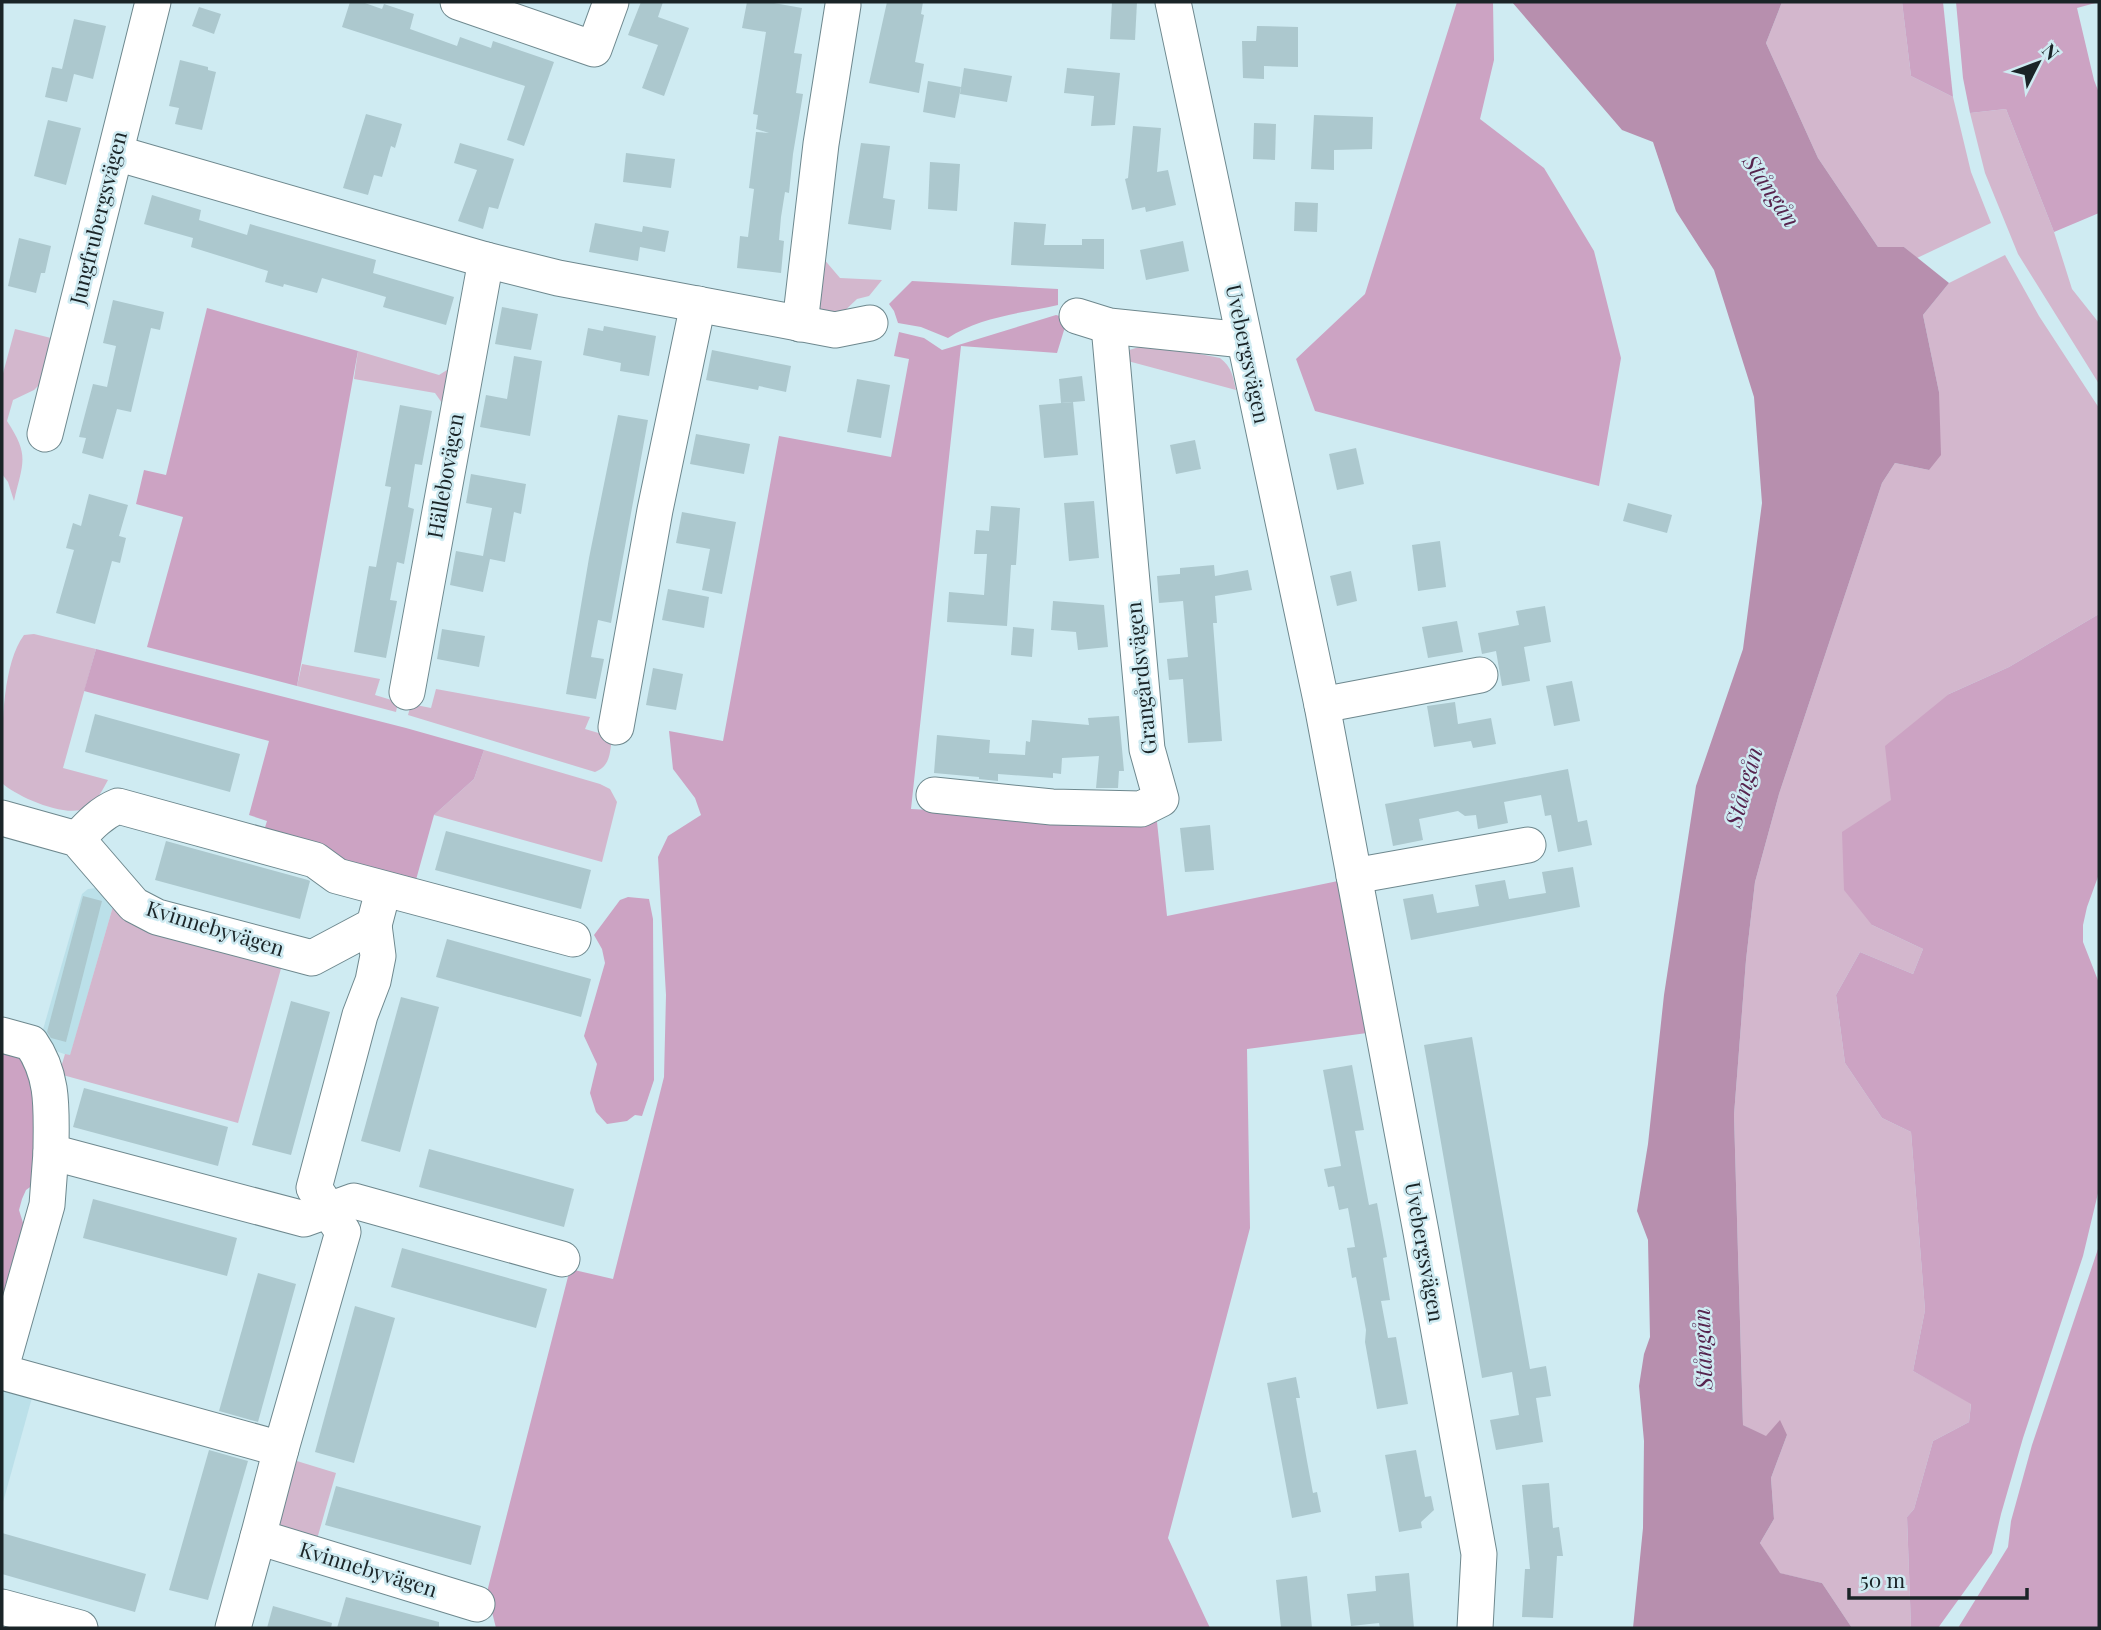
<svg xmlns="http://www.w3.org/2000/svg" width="2101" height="1630" font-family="'Playfair Display',serif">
<rect width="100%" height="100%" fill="#cfebf2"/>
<!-- built -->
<g fill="#bbe0e9">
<polygon points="96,888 114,903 70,1056 44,1047 40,1040 82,894 88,889"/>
<polygon points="2,1385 33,1394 2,1506"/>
</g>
<!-- green -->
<g fill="#d3b7cd">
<polygon points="1782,2 1902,2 1911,76 1953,97 1971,172 1991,223 1917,258 1904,247 1878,247 1818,158 1766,43"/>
<polygon points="2006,109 2054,232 2072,289 2099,323 2099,384 2018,254 1985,173 1970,113"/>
<polygon points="817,251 840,278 882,280 869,296 857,299 839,316 833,317 817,308"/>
<polygon points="2005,255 2039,316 2099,408 2099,614 2009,667 1949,694 1891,800 1872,925 1923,949 1913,974 1860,952 1836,995 1845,1063 1882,1118 1911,1132 1925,1310 1913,1371 1971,1403 1969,1422 1933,1441 1914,1509 1907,1517 1911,1628 1852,1628 1822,1583 1779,1573 1760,1543 1774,1519 1771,1478 1787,1435 1766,1437 1743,1425 1734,1115 1746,960 1755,882 1779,794 1882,483 1895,463 1929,470 1939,392 1923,315 1949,283"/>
<path d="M 15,329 L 51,338 L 40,384 L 34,390 L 13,400 L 7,421 C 30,456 23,462 14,501 L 8,482 L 2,474 L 2,377 Z"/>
<path d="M 1149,344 L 1220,358 C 1232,367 1233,377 1236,390 L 1124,360 L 1126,351 Z"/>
<polygon points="358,351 439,375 455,365 447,410 435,393 354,379"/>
<path d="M 34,634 L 96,649 L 63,768 L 108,780 C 103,789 97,801 88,807 C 69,820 17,797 2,783 C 2,742 0,667 24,635 Z"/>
<polygon points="302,664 380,679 375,695 398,702 396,712 297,686"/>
<path d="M 436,689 L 590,717 L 585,729 L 612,737 C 610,751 611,766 595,772 L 408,715 L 411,704 L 431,708 Z"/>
<polygon points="484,750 600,784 610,789 617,802 602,862 434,815 474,779"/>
<polygon points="114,903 282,965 238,1123 59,1074 65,1054 70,1055"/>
<polygon points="287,1458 336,1473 315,1546 272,1528"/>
</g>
<!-- forest -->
<g fill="#cca3c3">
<polygon points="1457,2 1493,2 1494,60 1480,119 1544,168 1594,251 1621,358 1599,486 1315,411 1296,359 1365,294"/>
<polygon points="1902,2 1943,2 1953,97 1911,76"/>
<polygon points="1956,2 2099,2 2077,8 2094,80 2099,93 2099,213 2054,232 2006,109 1970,113 1963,78"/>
<path d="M 912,281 L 1058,289 L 1058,305 C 1022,313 979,317 948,338 L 921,327 L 898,323 L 894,311 L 889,304 Z"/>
<polygon points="207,308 358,351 297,686 147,647 183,517 136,504 144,470 166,475"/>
<polygon points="1056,315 1060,316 1065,327 1057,353 961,346 911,809 1157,822 1167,916 1338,881 1367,1033 1247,1049 1250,1228 1168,1538 1210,1628 496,1628 487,1592 570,1269 613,1279 664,1077 666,995 658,857 668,836 701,815 695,798 673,769 669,731 723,741 779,436 891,457 909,359 894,356 899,332 924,338 942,350"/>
<polygon points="2099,614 2099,874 2087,907 2083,925 2083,942 2099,983 2099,1189 2083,1256 2023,1438 2001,1514 1992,1553 1938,1628 1911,1628 1907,1517 1914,1509 1933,1441 1969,1422 1971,1404 1913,1371 1925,1310 1911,1132 1882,1118 1845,1063 1836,995 1860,952 1913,974 1923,949 1872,925 1844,890 1842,832 1891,800 1885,746 1949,694 2009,667"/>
<polygon points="96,649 406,728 484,750 474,779 434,815 414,887 262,837 267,821 249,815 269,741 84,691"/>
<polygon points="628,897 649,899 653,919 654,1080 642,1116 635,1115 627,1121 607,1124 596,1112 590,1093 597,1064 584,1036 605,963 602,949 594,935 620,900"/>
<polygon points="2,1042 33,1059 40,1180 26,1190 22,1199 19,1210 28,1239 2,1336"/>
<polygon points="2099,1246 2099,1628 1958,1628 2008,1547 2011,1521 2032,1445"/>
</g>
<!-- water -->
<polygon fill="#b78fae" points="1512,2 1782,2 1766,43 1818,158 1878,247 1904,247 1949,283 1923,315 1939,392 1941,455 1929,470 1895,463 1882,483 1779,794 1755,882 1746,960 1734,1115 1743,1425 1766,1436 1780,1420 1787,1435 1771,1478 1774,1519 1760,1543 1780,1573 1822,1583 1852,1628 1633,1628 1643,1528 1644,1441 1639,1386 1644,1354 1650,1337 1648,1240 1637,1211 1648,1144 1664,995 1696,786 1743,649 1762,503 1754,397 1714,270 1676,211 1653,142 1622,130"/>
<!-- building -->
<g fill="#acc8ce">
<polygon points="350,2 362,2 382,9 384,4 414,14 410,29 457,46 460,37 491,48 493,41 554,62 524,146 507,140 525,86 342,27"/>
<polygon points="641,2 663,2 658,17 689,28 664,96 642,88 658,45 628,35"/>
<polygon points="747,2 768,2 802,8 794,53 802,54 796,93 803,94 793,154 789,193 785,192 781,217 779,240 784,241 781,273 737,268 740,236 748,237 754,189 749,188 756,132 769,133 756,129 758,115 753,114 766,32 742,28"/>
<polygon points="887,2 923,2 921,14 924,15 915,62 924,64 919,93 869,83"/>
<polygon points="1112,2 1137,2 1135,40 1110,39"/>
<polygon points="199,7 221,14 214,34 192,26"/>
<polygon points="74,19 106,26 93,79 74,74 67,102 45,97 52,67 62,69"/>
<polygon points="1257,26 1298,27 1298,67 1264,66 1264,79 1243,78 1242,41 1256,41"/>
<polygon points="180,60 208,67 208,70 216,72 202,130 175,124 179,108 169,106"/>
<polygon points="964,68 1012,76 1007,102 960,94"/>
<polygon points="1067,68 1120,73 1115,125 1091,126 1094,96 1064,93"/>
<polygon points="928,81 961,87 955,118 923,112"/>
<polygon points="366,114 402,124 395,148 391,146 382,177 374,175 368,195 343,188"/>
<polygon points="1314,115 1373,117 1372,149 1334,150 1334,170 1311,169"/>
<polygon points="48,120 81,128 66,185 34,176"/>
<polygon points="1254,123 1276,124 1275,160 1253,159"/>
<polygon points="1133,126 1161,128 1157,172 1168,170 1176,205 1146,212 1145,207 1132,210 1125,179 1128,178"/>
<polygon points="460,143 514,159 498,209 489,207 483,229 458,221 477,170 454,163"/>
<polygon points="861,143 890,146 883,198 895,200 891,230 848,224"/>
<polygon points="626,153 675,159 671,188 623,182"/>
<polygon points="930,162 960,164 957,211 928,209"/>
<polygon points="152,195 201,210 199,220 247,235 250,224 376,260 373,273 454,297 446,325 383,307 386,297 322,278 317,293 284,284 283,287 265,282 268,271 191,247 193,238 144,224"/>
<polygon points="1295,202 1318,203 1317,232 1294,231"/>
<polygon points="1014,222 1046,224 1044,245 1082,245 1082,239 1104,239 1104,269 1011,265"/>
<polygon points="595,223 642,232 643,226 669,231 665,252 640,247 638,261 589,252"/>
<polygon points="19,238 51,246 45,273 41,273 36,293 8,286"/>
<polygon points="1183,241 1189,271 1146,280 1140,250"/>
<polygon points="113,300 164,312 160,330 151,328 131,412 117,409 103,459 82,453 86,438 79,437 93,384 107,387 116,346 103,343"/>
<polygon points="502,307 538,314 531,350 495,344"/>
<polygon points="604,326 656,336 649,376 620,371 621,363 583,355 588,328 603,331"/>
<polygon points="712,350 791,366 786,392 759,386 758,390 706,380"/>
<polygon points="514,356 542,361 530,436 480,427 486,395 507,399"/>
<polygon points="1082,376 1085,401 1061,403 1059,379"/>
<polygon points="857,379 890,385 881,438 847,432"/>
<polygon points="1073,402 1078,455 1044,458 1039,405"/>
<polygon points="400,405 432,411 422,465 415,464 408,507 414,509 404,564 397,562 390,600 397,601 386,658 354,652 369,566 376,567 391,487 385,486"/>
<polygon points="618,415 648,420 611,623 598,620 591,657 604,659 596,699 566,694 589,558"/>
<polygon points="696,434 750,444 744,474 690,464"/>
<polygon points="1195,440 1201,469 1176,474 1170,445"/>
<polygon points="1356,448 1364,484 1337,490 1329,454"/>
<polygon points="471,474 526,484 521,514 514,512 505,562 490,559 483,592 450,585 456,551 483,556 492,508 466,503"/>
<polygon points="89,494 128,505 119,536 126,538 120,563 112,561 95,624 56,613 74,550 66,548 73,523 81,526"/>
<polygon points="1094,501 1099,558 1069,561 1064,503"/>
<polygon points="1628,503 1672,515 1667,533 1623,521"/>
<polygon points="991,506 1020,508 1016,565 1011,565 1007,626 947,622 949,592 984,595 987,554 974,554 976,530 989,531"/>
<polygon points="682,512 736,522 722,594 702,590 710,549 676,543"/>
<polygon points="1440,541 1446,587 1418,591 1412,545"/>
<polygon points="1214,565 1215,576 1248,570 1252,590 1215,596 1217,623 1213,623 1222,741 1188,743 1183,679 1169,680 1167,659 1188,657 1183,601 1159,603 1157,576 1180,574 1180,568"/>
<polygon points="1351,571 1357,601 1337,606 1330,576"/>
<polygon points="668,589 709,597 704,628 662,620"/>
<polygon points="1053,601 1104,605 1108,647 1078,650 1076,632 1051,630"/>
<polygon points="1545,606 1551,642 1524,647 1530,681 1502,686 1496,651 1482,654 1478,633 1519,625 1516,611"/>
<polygon points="1457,621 1463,652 1428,658 1422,627"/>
<polygon points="1013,627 1034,629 1032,657 1011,655"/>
<polygon points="442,629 485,636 479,667 437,659"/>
<polygon points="653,668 683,674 676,710 646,705"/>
<polygon points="1572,681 1580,721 1554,726 1546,686"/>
<polygon points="1455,702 1458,724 1491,718 1496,744 1473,748 1471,741 1434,747 1427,706"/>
<polygon points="95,714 240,754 230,792 85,752"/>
<polygon points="1119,716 1124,771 1119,771 1118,788 1096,788 1099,756 1062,758 1061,774 1053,773 1053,778 998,774 998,781 979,779 979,777 934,773 937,735 990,740 989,753 1025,755 1026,741 1030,742 1032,720 1089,725 1088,718"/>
<polygon points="1568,769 1578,822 1587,820 1592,845 1558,852 1551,815 1545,816 1541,795 1504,802 1508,823 1478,829 1476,815 1465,816 1458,811 1419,819 1423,840 1393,846 1385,804"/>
<polygon points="1210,825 1214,870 1185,872 1180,828"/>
<polygon points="446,831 591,870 581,909 435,870"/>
<polygon points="166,841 308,880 310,881 300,919 155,880"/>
<polygon points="1573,867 1580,907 1411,940 1403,899 1433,894 1437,913 1479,906 1475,885 1505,880 1509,899 1546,893 1542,872"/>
<polygon points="83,896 102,901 66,1042 51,1038 47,1032"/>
<polygon points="447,939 591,979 581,1017 436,977"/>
<polygon points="401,997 439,1007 400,1152 361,1141"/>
<polygon points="291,1001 330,1012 291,1155 252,1145"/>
<polygon points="1472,1037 1530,1369 1546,1366 1551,1396 1536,1398 1543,1442 1496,1450 1490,1420 1519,1415 1512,1372 1482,1378 1424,1045"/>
<polygon points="1352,1065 1364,1130 1355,1131 1369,1205 1377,1203 1387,1257 1383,1258 1390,1300 1381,1301 1388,1338 1396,1337 1408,1404 1377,1409 1365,1342 1366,1330 1356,1277 1352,1278 1347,1248 1355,1247 1348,1208 1339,1210 1334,1186 1328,1187 1324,1169 1341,1166 1323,1070"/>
<polygon points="84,1088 228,1127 218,1166 73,1127"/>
<polygon points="429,1149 574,1189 564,1227 419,1187"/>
<polygon points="93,1199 237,1238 227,1276 83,1238"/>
<polygon points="402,1248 547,1289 536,1328 391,1287"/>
<polygon points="258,1273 296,1284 258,1422 219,1411"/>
<polygon points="355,1306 395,1318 354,1463 315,1452"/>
<polygon points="1296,1377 1300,1398 1296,1398 1307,1461 1313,1493 1317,1492 1321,1512 1292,1518 1267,1383"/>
<polygon points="209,1450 248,1461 208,1600 169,1590"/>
<polygon points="1416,1450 1425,1497 1431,1496 1434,1510 1421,1522 1422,1528 1399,1532 1385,1455"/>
<polygon points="1549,1483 1553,1528 1559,1527 1563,1556 1557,1556 1553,1618 1522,1617 1525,1569 1530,1569 1522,1485"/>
<polygon points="336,1486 481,1526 471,1565 325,1525"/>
<polygon points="2,1533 146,1574 135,1612 2,1574"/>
<polygon points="1409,1573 1414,1628 1380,1628 1379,1623 1351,1626 1347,1594 1376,1591 1375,1576"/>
<polygon points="1307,1576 1312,1628 1281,1628 1276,1580"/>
<polygon points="346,1597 439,1622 439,1628 337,1628"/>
<polygon points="273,1606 332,1623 331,1628 267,1628"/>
</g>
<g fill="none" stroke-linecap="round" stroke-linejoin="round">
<defs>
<g id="minor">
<polyline points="458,2 594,49 611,2"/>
<polyline points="1173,2 1322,705 1421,1232 1479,1554 1475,1628"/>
<polyline points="116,153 486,260 558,278 835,330 870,323"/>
<polyline points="1077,316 1109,326 1244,340"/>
<polyline points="800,324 821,144 843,5"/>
<polyline points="45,434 153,2"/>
<polyline points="407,692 486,260"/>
<polyline points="1322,705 1480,675"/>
<polyline points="616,727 655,510 698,304"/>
<polyline points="934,795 1052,807 1141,809 1161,799 1147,749 1109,326"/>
<polyline points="2,818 77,839 134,905 157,917 312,958 374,925 379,906"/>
<path d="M 77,839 C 90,825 101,813 118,806 L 315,860 L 337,876 L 573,939"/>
<polyline points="1354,876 1528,845"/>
<polyline points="374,925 378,956 373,981 360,1015 314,1188 343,1232 281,1449 258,1537 477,1604"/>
<path d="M 2,1035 L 31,1043 C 55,1077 51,1112 51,1152 L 304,1219 L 354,1201 L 562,1259"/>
<polyline points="2,1364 47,1205 51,1152"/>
<polyline points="2,1372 281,1449"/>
<polyline points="2,1607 80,1628"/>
<polyline points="233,1628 258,1537"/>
</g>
</defs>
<!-- minor casing -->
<use href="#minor" stroke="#6e888e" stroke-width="37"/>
<!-- minor -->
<use href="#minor" stroke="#fff" stroke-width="35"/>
</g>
<g text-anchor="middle" stroke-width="5" stroke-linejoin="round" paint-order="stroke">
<!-- street labels -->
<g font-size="21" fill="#1a2427" stroke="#cfebf2">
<text transform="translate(99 218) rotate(-76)" y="7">Jungfrubergsvägen</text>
<text transform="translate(1247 354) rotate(78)" y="7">Uvebergsvägen</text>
<text transform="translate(446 476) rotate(-80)" y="7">Hällebovägen</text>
<text transform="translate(1142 678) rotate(-96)" y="7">Grangårdsvägen</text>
<text transform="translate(215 929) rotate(17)" y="7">Kvinnebyvägen</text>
<text transform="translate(1424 1252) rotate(80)" y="7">Uvebergsvägen</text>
<text transform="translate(368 1570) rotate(17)" y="7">Kvinnebyvägen</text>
</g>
<!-- water labels -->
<g font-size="23" font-style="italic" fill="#56244e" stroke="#cfebf2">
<text transform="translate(1771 191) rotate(56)" y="8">Stångån</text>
<text transform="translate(1744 787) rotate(-74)" y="8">Stångån</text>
<text transform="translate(1703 1349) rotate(-92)" y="8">Stångån</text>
</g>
</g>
<!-- border -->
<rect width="2101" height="1630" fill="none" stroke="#1a2427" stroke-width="7"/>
<!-- north arrow -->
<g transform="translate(2038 63) rotate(48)" stroke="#cfebf2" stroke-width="5" paint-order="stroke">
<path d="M0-5L12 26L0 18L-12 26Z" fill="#1a2427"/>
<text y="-10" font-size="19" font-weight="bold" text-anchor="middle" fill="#1a2427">N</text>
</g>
<!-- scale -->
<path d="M1849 1588v10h178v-10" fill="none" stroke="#1a2427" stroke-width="3.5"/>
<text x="1860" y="1588" font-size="21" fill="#1a2427" stroke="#cfebf2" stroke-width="5" paint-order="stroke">50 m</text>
</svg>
